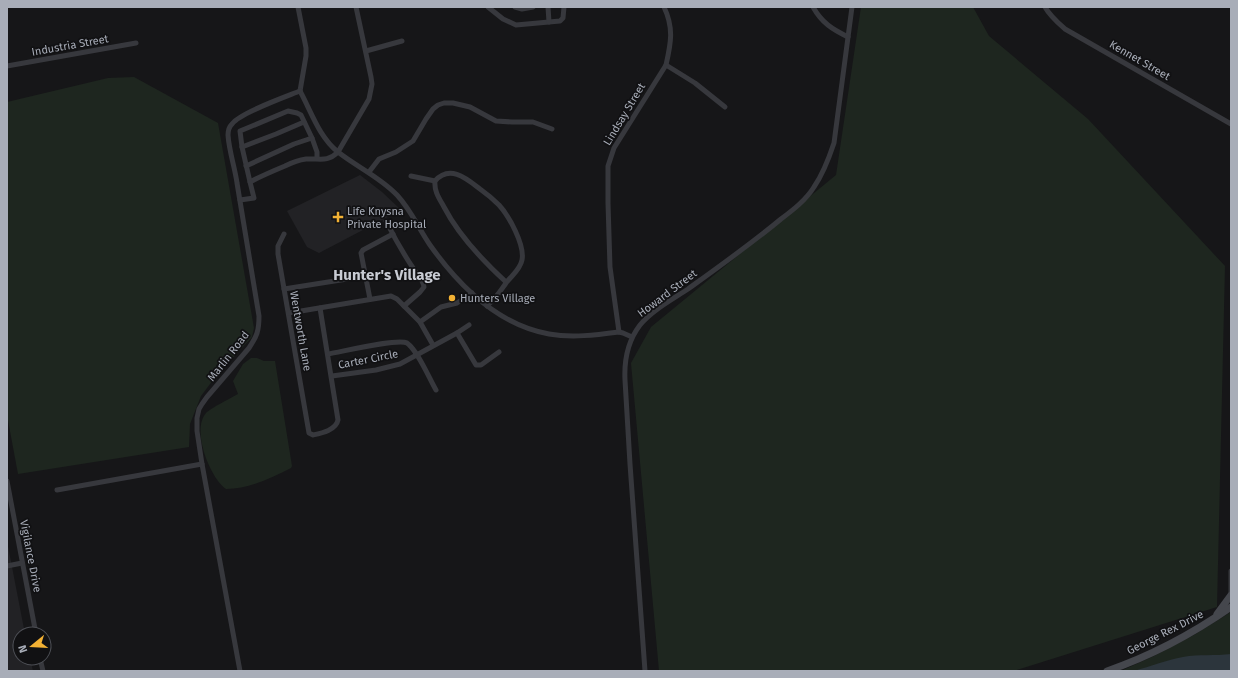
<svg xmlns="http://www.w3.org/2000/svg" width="1238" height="678" font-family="'Fira Sans',sans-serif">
<rect width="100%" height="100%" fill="#161618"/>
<!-- built -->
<g fill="#222225">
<polygon points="360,175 382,192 401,210 319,253 307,247 287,211"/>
<polygon points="7,541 25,634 20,634 20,658 30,658 33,671 7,671"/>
</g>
<!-- green -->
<g fill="#1e261f">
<polygon points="861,7 973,7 989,36 1088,119 1225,266 1217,607 1014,671 659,671 631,363 651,327 836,175"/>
<polygon points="134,77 218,123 254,328 252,337 216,376 201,396 190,424 189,447 18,474 7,415 7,102 108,78"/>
<path d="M 251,358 L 257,358 L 264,361 L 275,361 L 292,466 L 291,468 C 271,478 249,489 226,489 C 210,478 191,430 206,413 C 211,408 231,398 238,394 L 233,381 L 243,364 Z"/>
<polygon points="1231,612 1231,671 1134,671 1138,670 1123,670 1154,656 1194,635"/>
</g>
<!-- water -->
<path fill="#2c353c" d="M 1231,654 L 1231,671 L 1134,671 C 1151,666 1167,660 1183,657 C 1199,654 1215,656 1231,654 Z"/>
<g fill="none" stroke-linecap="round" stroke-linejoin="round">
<!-- street -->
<g stroke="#37383d" stroke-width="5">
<polyline points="298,7 306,48 306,56 300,91"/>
<polyline points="488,7 503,19 516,25 560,21 563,18 564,7"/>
<polyline points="515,7 522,9 533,7"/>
<polyline points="548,7 549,22"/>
<path d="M 813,7 C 822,23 832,29 848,37"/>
<path d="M 1045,7 C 1050,16 1057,22 1065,29 L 1231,124"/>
<polyline points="366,51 402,41"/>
<polyline points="666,65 695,83 725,107"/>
<polyline points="7,66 136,43"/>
<path d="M 300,91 C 311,111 319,137 338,152 C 357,167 380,177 397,195 C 411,210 419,229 430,245 C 459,286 499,325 549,334 C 572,338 596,335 619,332 L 623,333 L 632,337"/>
<polyline points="242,147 276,134 304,122"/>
<path d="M 317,158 L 317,152 L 312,138 L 301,115 L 297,113 L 288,111 L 240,131 L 242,147 L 250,182 C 261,176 273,171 285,166 C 291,163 298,160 306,159 C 319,158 327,163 338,152 L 369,99 L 372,84 L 371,77 L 356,7"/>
<polyline points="246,166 294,144 312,138"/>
<polyline points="369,172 379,159 396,152 413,141 426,119 433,109 438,105 444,103 453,103 470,107 496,121 512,122 533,122 552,129"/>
<polyline points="411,176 435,181"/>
<polyline points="240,200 254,198 250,182"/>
<path d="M 386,221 C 394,237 403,253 413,268 C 417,275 423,279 424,287 L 420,292 L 404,306"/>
<path d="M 284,234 L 278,246 L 278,254 L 309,433 L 313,435 C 322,433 336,430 338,420 L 320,308"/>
<polyline points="284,289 366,276"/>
<polyline points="370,299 361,253 363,250 393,234"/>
<path d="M 487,306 C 497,297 499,293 506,283 C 512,275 520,270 522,260 C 525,245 509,216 499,205 C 493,199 487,194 480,189 C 467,179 450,164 435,181 C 434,191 439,198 444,207 C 459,236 482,260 506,282"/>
<polyline points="289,313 391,296 397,299 420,322 433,345"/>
<polyline points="420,322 441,307 457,303 472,293"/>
<path d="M 619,332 L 610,267 L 608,203 L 608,166 L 614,148 L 666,65 C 671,43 674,28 664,7"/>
<polyline points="457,333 476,365 481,365 499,352"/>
<path d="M 328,354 C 341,352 398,338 407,343 C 418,351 429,378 436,390"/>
<polyline points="332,376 376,370 400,364 457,333 469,325"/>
<polyline points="7,481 36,634"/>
<polyline points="57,490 202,464"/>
<polyline points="7,566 22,563"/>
<polyline points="1231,571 1231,595"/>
<polyline points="40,658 43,671"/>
<path d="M 240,671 L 202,464 L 197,431 L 197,418 L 199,409 L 202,404 L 207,397 L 249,348 C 257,336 259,331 259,316 C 252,272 244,227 237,183 C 235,168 229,151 228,135 C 228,132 229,127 232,124 C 240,113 285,97 300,91"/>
<path d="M 645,671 L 630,464 L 625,380 C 624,360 627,342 640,325 C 651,311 673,299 688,289 C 720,266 751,244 781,219 C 793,210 806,200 814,187 C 823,174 829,158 834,143 L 852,7"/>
</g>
<!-- secondary -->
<g stroke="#45474d" stroke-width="7">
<polyline points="1217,614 1231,595"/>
<path d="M 1107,671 C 1151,656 1192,634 1231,607"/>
</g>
</g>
<!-- markers -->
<g fill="#f2b134" stroke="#111113" stroke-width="1.5">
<path d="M336 211h4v4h4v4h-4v4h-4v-4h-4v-4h4z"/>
<circle cx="452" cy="298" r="4"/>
</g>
<g text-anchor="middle" stroke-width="3.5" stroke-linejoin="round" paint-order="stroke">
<!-- street labels -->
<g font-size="11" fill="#a8adb8" stroke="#111113">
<text transform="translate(70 45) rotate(-10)" y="4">Industria Street</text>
<text transform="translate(1140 60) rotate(30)" y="4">Kennet Street</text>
<text transform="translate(624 114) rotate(-59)" y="4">Lindsay Street</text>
<text transform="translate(667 293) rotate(-37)" y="4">Howard Street</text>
<text transform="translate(301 331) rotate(80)" y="4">Wentworth Lane</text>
<text transform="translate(228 356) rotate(-52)" y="4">Marlin Road</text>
<text transform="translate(368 359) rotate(-11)" y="4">Carter Circle</text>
<text transform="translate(31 556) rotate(79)" y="4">Vigilance Drive</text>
<text transform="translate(1165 632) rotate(-27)" y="4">George Rex Drive</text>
</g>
<!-- poi labels -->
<g font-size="11" fill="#a8adb8" stroke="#111113" text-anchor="start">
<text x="347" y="215">Life Knysna<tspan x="347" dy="13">Private Hospital</tspan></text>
<text x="460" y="302">Hunters Village</text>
</g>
<!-- district labels -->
<g font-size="15" font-weight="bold" fill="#c9ccd4" stroke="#111113">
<text x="387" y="280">Hunter's Village</text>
</g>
</g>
<!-- border -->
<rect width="1238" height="678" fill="none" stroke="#a8adb8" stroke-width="16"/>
<!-- north arrow -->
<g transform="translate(32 646) rotate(252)"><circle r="19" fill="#111113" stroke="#4d4f55"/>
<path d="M0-3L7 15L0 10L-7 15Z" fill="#f2b134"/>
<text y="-6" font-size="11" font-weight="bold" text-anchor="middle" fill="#a8adb8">N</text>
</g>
</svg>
